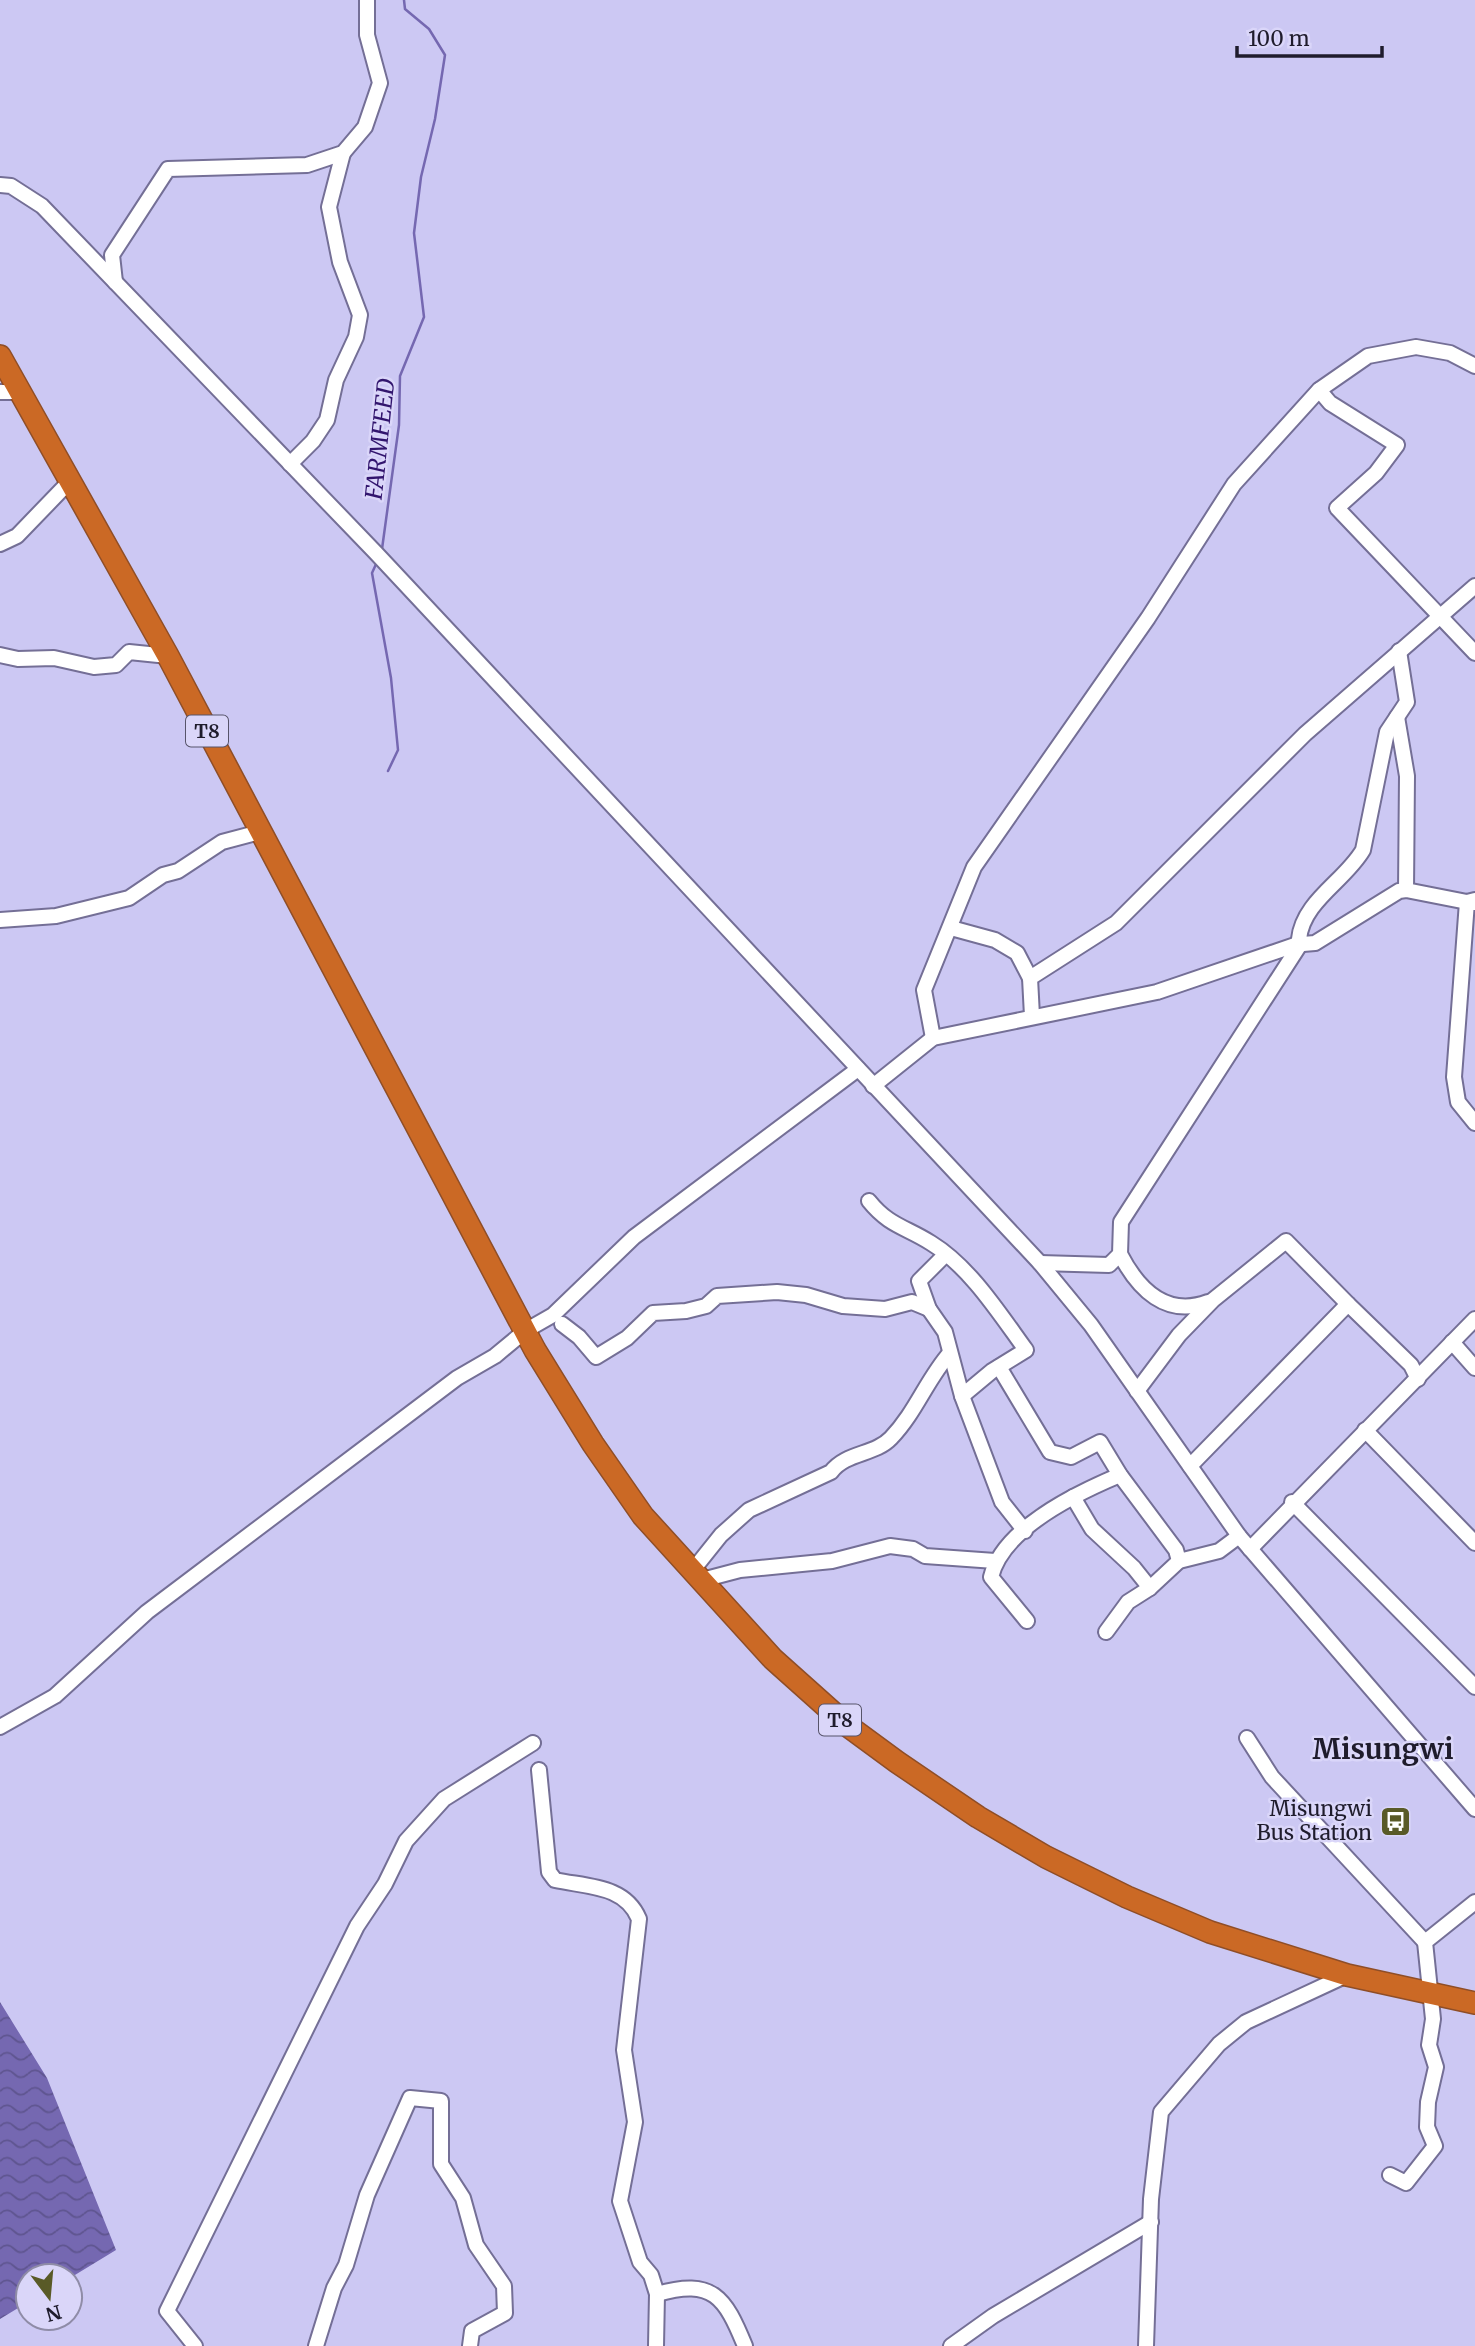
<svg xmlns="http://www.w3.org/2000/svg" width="1475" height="2346" font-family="Merriweather,serif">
<defs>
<pattern id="water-waves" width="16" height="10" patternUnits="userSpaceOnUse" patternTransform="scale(1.75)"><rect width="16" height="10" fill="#7568b1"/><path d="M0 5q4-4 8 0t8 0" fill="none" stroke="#5f5590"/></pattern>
</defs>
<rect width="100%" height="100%" fill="#ccc8f3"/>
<!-- water -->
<polygon fill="url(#water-waves)" points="0,2002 47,2078 116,2250 70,2278 28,2276 28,2302 0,2319"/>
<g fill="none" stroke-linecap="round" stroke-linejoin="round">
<!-- stream -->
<g stroke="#7568b1" stroke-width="2.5">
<polyline points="382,549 399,425 400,376 424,317 414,233 421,177 435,119 445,55 429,29 405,9 404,0"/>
<polyline points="377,562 372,573 391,678 398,750 388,771"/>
</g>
<defs>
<g id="minor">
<polyline points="0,185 11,186 42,206 376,553 1040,1263 1091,1325 1239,1536 1475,1809"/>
<polyline points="115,282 112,255 168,169 307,165 343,153 365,127 380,83 367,35 367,0"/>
<polyline points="1319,390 1330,403 1397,445 1376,473 1337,508 1475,653"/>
<polyline points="0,392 20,392"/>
<polyline points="290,464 313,441 327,420 336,380 356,337 360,315 340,262 329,207 343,153"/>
<polyline points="0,544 17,536 71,480"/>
<path d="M 1399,651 L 1407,702 L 1387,732 L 1363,850 C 1345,881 1303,901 1299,939 L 1303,944 L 1315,943 L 1399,891 L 1406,890 L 1467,902 L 1475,900"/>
<polyline points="0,655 18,659 54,658 94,667 116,665 129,652 168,656"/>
<polyline points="1397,717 1407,776 1406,890"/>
<polyline points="1475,903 1467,902 1454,1077 1458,1102 1475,1123"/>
<polyline points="0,920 56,916 129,898 163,875 178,871 222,842 260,832"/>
<polyline points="951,928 995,940 1017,953 1030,978"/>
<polyline points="1032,1016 1030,978 1116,923 1305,734 1475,586"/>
<polyline points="933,1038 924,990 974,867 1148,618 1234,484 1319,390 1368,356 1416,347 1450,353 1475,366"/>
<polyline points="873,1086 933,1038 1157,992 1301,943"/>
<path d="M 869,1201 C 889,1226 906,1227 931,1243 C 970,1267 999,1313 1026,1350 L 992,1371 L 962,1396"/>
<path d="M 1120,1254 C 1138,1289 1166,1318 1208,1302"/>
<polyline points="945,1255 919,1281 929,1309 945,1332 962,1396 1002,1502 1025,1531"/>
<polyline points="1040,1263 1109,1265 1120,1254 1121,1222 1301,943"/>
<polyline points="562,1324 579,1337 596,1357 627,1338 653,1313 686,1311 706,1306 717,1296 777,1292 806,1295 843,1306 885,1309 912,1302 929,1309"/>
<polyline points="1452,1342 1475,1368"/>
<polyline points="999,1367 1050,1452 1071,1457 1100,1442 1120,1475 1176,1550 1179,1561"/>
<polyline points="1137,1391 1179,1335 1213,1300 1286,1241 1348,1304"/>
<polyline points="1365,1430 1475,1543"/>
<polyline points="1190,1466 1348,1304 1411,1365 1418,1379"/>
<polyline points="1073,1497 1092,1529 1134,1568 1150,1588"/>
<polyline points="1292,1502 1475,1687"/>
<polyline points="1250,1549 1475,1319"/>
<path d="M 693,1570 L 721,1535 L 749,1510 L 831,1472 C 846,1452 875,1455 891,1438 C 916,1412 927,1379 950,1353"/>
<polyline points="702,1580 740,1570 832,1561 890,1546 913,1549 925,1556 995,1561"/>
<path d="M 1027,1621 L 991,1577 C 1003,1528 1077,1493 1120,1475"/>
<polyline points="1106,1632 1128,1602 1150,1588 1179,1561 1219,1551 1239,1536"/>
<polyline points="0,1727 55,1696 147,1612 457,1378 495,1356 525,1331 553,1315 634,1237 858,1069"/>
<polyline points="1247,1738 1272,1777 1425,1942"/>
<path d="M 539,1770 L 549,1872 L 555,1880 C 587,1887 625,1885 639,1919 L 624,2050 L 635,2122 L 620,2201 L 640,2262 L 651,2275 L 657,2294 L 656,2346"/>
<polyline points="1390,2175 1406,2183 1435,2146 1427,2127 1428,2102 1436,2067 1429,2045 1433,2019 1425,1942 1475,1902"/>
<path d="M 657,2294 C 713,2278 725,2297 745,2346"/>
<polyline points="195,2346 167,2311 357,1926 385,1884 406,1841 444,1799 533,1743"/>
<polyline points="316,2346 334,2288 346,2265 367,2195 410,2098 441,2101 441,2164 463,2198 476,2245 504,2286 505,2313 472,2331 470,2346"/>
<polyline points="951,2346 993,2316 1151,2222"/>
<polyline points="1146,2346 1151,2199 1161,2112 1219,2044 1246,2022 1347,1975"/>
</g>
<polyline id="highway" points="0,356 168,656 535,1350 593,1444 643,1516 773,1659 848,1726 897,1762 978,1817 1046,1857 1127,1897 1210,1932 1347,1975 1475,2003"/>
</defs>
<!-- minor casing -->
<use href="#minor" stroke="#746f96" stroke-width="18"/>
<!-- highway casing -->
<use href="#highway" stroke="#8f4e27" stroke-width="24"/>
<!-- minor -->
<use href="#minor" stroke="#fff" stroke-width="14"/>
<!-- highway -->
<use href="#highway" stroke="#cb6925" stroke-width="21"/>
</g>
<!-- icons -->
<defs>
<symbol id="bus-square" viewBox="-11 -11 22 22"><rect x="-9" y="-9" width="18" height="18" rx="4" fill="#595a27" stroke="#dad6f9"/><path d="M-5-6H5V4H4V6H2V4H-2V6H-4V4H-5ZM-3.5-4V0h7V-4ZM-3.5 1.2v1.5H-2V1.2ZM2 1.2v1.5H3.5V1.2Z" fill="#fff"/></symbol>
</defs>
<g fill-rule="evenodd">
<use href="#bus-square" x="1378" y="1804" width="35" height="35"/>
</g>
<g text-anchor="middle" stroke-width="5" stroke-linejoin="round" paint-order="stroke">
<!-- shield labels -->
<g fill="#dad6f9" stroke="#57546a" stroke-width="2">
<rect x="186" y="715.5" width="42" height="31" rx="5"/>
<rect x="819" y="1704.5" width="42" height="31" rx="5"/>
</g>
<g font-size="19" font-weight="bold" fill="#1f1c2c">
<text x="207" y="738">T8</text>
<text x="840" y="1727">T8</text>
</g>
<!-- poi labels -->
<g font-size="21" fill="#1f1c2c" stroke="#dad6f9" text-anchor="end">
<text x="1372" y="1816">Misungwi<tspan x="1372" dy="24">Bus Station</tspan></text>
</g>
<!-- water labels -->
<g font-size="23" font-style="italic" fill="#32156e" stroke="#dad6f9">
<text transform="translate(380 439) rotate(-84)" y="8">FARMFEED</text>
</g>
<!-- district labels -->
<g font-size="28" font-weight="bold" fill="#1f1c2c" stroke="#dad6f9">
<text x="1383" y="1759">Misungwi</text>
</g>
</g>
<!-- north arrow -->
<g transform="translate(49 2297) rotate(164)"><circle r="33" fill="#dad6f9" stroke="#8f8ca7" stroke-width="2"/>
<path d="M0-5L12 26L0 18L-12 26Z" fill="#595a27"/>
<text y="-10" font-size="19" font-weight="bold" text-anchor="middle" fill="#1f1c2c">N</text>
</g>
<!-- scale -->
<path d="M1237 46v10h145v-10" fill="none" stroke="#1f1c2c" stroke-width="3.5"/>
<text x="1248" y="46" font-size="21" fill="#1f1c2c" stroke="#dad6f9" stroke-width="5" paint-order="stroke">100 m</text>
</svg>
